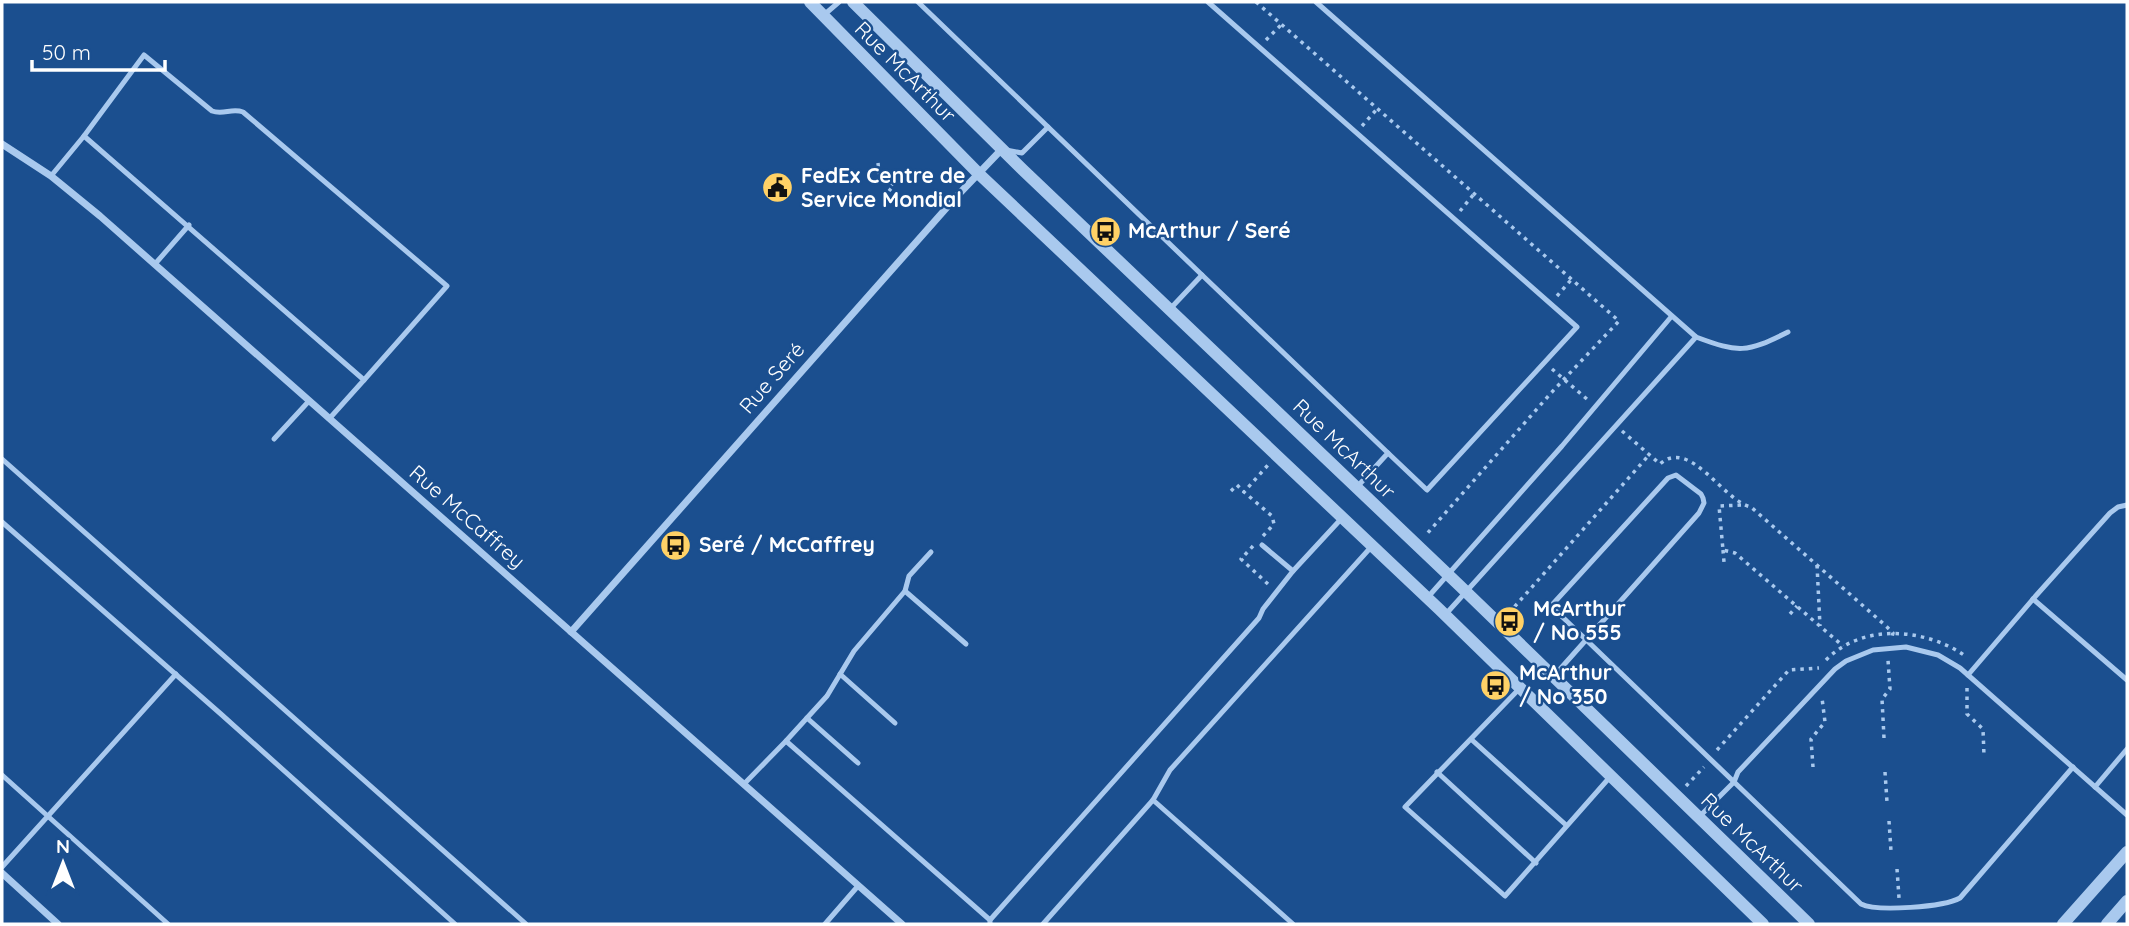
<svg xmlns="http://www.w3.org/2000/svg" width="2129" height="926" font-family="Quicksand,sans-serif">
<rect width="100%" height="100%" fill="#1b4f8f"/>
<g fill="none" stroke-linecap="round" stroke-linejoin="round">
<!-- path -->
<g stroke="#a9c9ee" stroke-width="3.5" stroke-dasharray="3.5 5" stroke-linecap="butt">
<polyline points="1256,2 1619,321 1551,393 1425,536"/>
<polyline points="1266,40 1282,24"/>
<polyline points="1362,126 1377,109"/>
<polyline points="878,163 879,173 894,185 889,191"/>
<polyline points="1460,211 1474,194"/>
<polyline points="1557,296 1571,280"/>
<polyline points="1552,369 1588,400"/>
<path d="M 1622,431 L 1660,464 C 1690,437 1723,501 1751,507 L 1886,626 L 1893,633 L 1892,637"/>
<polyline points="1231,491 1237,485 1244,492"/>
<polyline points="1741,505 1719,506 1723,550 1735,553 1843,646"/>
<polyline points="1263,536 1274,524 1272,516 1244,492 1268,465"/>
<polyline points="1253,546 1241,559 1269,585"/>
<polyline points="1723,550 1724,562"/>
<polyline points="1817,565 1820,626"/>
<polyline points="1509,613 1649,455"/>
<polyline points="1790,614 1797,606"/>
<path d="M 1826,660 C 1862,623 1924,628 1964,655"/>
<polyline points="1967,688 1967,714 1983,729 1984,756"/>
<polyline points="1884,738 1882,699 1890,689 1888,660"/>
<polyline points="1717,750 1789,670 1819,668"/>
<polyline points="1813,767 1811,739 1825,722 1822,698"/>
<polyline points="1885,772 1887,802"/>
<polyline points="1686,786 1704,767"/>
<polyline points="1889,821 1891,851"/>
<polyline points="1897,869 1899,898"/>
</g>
<!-- service -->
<g stroke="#a9c9ee" stroke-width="5">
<polyline points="918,2 1202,275"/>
<polyline points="1208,2 1577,327 1427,490 1388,453"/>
<path d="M 1316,2 L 1696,337 C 1739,353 1746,353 1788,332"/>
<polyline points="825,14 839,2"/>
<path d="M 84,136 L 144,55 L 212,111 C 223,115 232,108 243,112 L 447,286 L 364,380"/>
<polyline points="1006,150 1022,153 1048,127"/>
<polyline points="51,176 84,136 364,380 329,419"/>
<polyline points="155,264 189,225"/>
<polyline points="1170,309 1202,275 1388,453 1357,487"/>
<polyline points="274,439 309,401"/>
<polyline points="2,459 526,924"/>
<polyline points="2,522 222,715 455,924"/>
<polyline points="1262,545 1293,571 1342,518"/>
<polyline points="905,591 966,644"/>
<polyline points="1428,597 1562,446 1671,317"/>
<polyline points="2033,599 2110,513 2118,507 2127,505"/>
<polyline points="1445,615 1696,337"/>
<polyline points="840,674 895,723"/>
<polyline points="1968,675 2033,599 2127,680"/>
<path d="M 1553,677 L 1699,513 L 1704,503 L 1703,498 L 1701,494 L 1676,475 L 1668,478 L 1551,606 C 1654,706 1758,804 1861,904 C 1877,912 1944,907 1960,898 L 2073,767"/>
<polyline points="1520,688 1405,807 1505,896 1610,777"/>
<polyline points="807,718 858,763"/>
<polyline points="1472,740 1566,825"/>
<polyline points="786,741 827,696 854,651 905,591 909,576 931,552"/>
<polyline points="1437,772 1536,863"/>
<polyline points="2,775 168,924"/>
<polyline points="744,784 786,741 990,920"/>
<polyline points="2095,787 2127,749"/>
<polyline points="1153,800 1293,924"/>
<polyline points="1698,818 1734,782 1738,772 1835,669 1846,661 1873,650 1906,647 1938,655 1960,668 2127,815"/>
<polyline points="2,867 176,674"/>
<polyline points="825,924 858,886"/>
<polyline points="990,924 990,920 1259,618 1263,609 1293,571"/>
<polyline points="1043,924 1153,800 1170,770 1372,546"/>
</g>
<!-- minor -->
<g stroke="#a9c9ee" stroke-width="7">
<polyline points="2,144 51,176 100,216 902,924"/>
<polyline points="571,632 957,196 1002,149"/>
<polyline points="2,873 58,924"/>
</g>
<!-- tertiary -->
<g stroke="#a9c9ee" stroke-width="12">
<polyline points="810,2 978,173 1439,609 1763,924"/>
<polyline points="853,2 1023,170 1460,586 1809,924"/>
<polyline points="2063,924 2127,852"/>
<polyline points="2107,924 2127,901"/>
</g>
</g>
<!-- icons -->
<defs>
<symbol id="civic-disc" viewBox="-11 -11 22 22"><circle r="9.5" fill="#ffd166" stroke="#1b4f8f"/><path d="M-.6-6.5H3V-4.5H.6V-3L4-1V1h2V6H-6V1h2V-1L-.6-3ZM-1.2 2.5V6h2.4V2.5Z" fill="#111"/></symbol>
<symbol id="bus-disc" viewBox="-11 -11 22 22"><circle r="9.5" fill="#ffd166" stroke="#1b4f8f"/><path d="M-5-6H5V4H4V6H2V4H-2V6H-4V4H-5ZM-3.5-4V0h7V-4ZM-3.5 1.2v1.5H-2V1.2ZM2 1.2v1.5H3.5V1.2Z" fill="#111"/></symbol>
</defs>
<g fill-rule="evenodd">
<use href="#civic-disc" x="760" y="170" width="35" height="35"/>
<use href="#bus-disc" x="1088" y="214" width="35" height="35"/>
<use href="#bus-disc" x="658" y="528" width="35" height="35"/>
<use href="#bus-disc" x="1492" y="604" width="35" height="35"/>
<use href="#bus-disc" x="1478" y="668" width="35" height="35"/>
</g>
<g text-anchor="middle" stroke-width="5" stroke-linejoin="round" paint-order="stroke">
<!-- street labels -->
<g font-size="21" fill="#fff" stroke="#1b4f8f">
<text transform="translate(905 72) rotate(45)" y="7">Rue McArthur</text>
<text transform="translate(772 378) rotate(-49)" y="7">Rue Seré</text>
<text transform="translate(1344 449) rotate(44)" y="7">Rue McArthur</text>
<text transform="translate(467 517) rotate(41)" y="7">Rue McCaffrey</text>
<text transform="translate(1752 843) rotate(44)" y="7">Rue McArthur</text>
</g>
<!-- poi labels -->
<g font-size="21" font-weight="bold" fill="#fff" stroke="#1b4f8f" text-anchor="start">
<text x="801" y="183">FedEx Centre de<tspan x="801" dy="24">Service Mondial</tspan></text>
<text x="1128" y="238">McArthur / Seré</text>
<text x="699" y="552">Seré / McCaffrey</text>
<text x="1533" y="616">McArthur<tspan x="1533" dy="24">/ No 555</tspan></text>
<text x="1519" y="680">McArthur<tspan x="1519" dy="24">/ No 350</tspan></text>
</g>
</g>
<!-- border -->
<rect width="2129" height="926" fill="none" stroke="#ffffff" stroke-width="7"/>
<!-- north arrow -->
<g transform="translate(63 863)" stroke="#1b4f8f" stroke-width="5" paint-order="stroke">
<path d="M0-5L12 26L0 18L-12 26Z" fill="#ffffff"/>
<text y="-10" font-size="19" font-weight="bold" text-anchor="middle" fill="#ffffff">N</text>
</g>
<!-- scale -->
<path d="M32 60v10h133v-10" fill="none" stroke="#ffffff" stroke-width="3.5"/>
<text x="42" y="60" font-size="21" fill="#ffffff" stroke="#1b4f8f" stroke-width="5" paint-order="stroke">50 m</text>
</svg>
